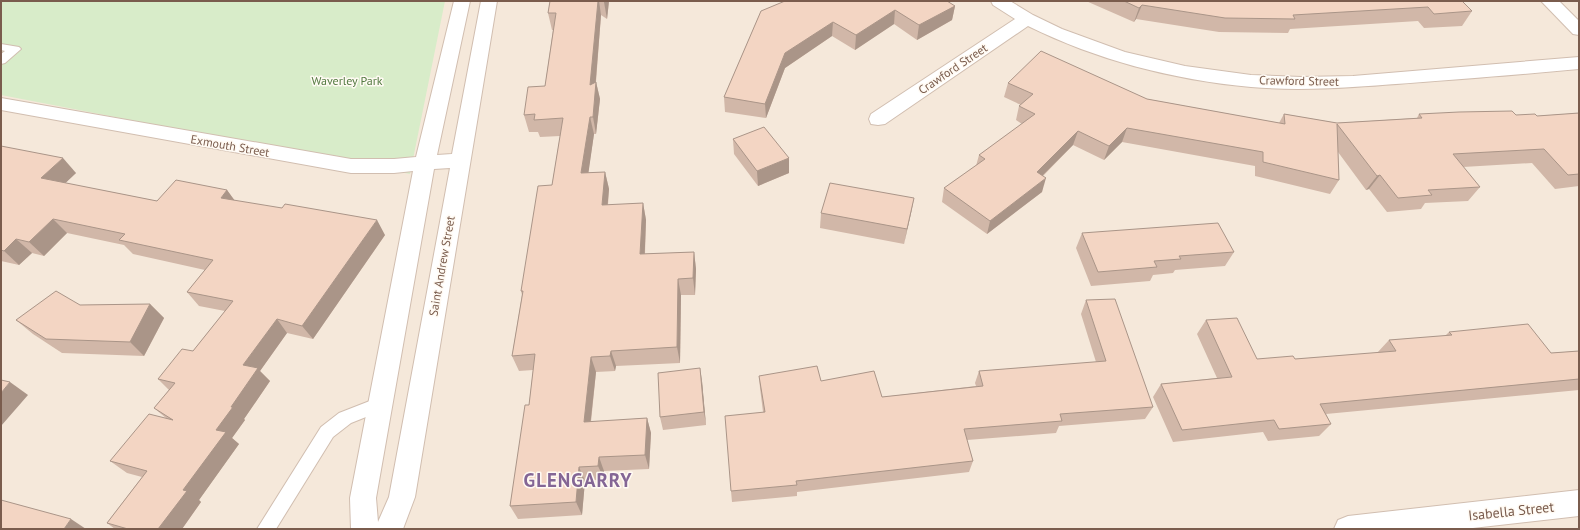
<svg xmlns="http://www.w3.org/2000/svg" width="1580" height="530" font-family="'PT Sans',sans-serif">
<rect width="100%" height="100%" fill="#fdf6ec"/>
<!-- residential -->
<rect fill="#f5e8da" x="1" y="1" width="1578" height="528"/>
<!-- green -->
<polygon fill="#d8ecc9" points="1,1 445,1 410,174 1,95"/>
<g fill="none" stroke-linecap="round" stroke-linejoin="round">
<defs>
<g id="service">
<polygon points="1,44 19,47 21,49 5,63 1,64 1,54 5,51 1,50"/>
<polygon points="380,397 386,399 388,404 386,409 351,423 333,437 276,529 257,529 321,427 339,413"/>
</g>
<g id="minor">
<path d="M 991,1 L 1010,1 L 1033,15 L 1062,29 L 1125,52 L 1185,66 L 1251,75 L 1301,77 L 1353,76 L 1579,57 L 1579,69 C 1527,74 1475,78 1423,82 C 1366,86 1308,92 1251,87 C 1174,80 1097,60 1028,26 L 885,124 L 878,125 L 871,124 L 869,119 L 871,114 L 1015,19 L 993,5 Z"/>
<polygon points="1541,1 1559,1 1579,21 1579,35 1573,34"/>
</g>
<g id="tertiary">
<path d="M 454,1 L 470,1 L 437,155 L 452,154 L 481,1 L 497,1 L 415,497 L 403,529 L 351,529 L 350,498 L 413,171 L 394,173 L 351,173 L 1,110 L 1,98 L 351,159 L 394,159 L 416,157 ZM 450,168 L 389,497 L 378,522 L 376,498 L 434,169 Z"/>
<polygon points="1579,490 1579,516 1464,529 1334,529 1338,520 1348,516"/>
</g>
</defs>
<!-- service casing -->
<use href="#service" stroke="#d1beb0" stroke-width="2"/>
<!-- minor casing -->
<use href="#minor" stroke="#d1beb0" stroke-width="2"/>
<!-- tertiary casing -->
<use href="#tertiary" stroke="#d1beb0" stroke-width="2"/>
<!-- service -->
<use href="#service" fill="#fff" fill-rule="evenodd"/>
<!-- minor -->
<use href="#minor" fill="#fff" fill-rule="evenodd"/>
<!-- tertiary -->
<use href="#tertiary" fill="#fff" fill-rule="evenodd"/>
</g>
<!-- wall -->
<g fill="#d1b7a8">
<polygon points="550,1 609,1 607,19 601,15 596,82 600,99 596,134 594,134 588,173 605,172 609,189 608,205 643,203 646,220 645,254 694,252 696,269 695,295 681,295 680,363 616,366 615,371 596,372 591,422 647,418 651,433 649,469 604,471 604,479 585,481 582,515 518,519 510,506 529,405 533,370 519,371 512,356 522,295 521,291 552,185 560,136 540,137 538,132 529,132 524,115 545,86 553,30 552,30 548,13"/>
<polygon points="1086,1 1462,1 1472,11 1462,26 1424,28 1418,21 1290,29 1288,33 1219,32 1136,19 1134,22"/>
<polygon points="955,6 952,20 917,40 894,24 855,50 832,36 785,68 766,118 725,112 724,97 761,11"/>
<polygon points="1008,83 1147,99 1279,123 1284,114 1337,123 1417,118 1419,114 1516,115 1537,116 1579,113 1579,186 1555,189 1532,163 1463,167 1480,187 1468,201 1425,203 1421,209 1387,212 1369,189 1366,190 1338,152 1339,180 1330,194 1255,176 1255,166 1122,142 1104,160 1073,145 1043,176 1042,192 987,234 942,202 944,188 976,166 979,155 1022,124 1016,120 1019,106 1021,105 1004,97"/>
<polygon points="733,139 789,158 789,173 758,186 734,154"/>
<polygon points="1,146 76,173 65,183 157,201 227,190 234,200 385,235 313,339 287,333 260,371 270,381 244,419 245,420 232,438 239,444 199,500 201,502 182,529 115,529 107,523 142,477 127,473 110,461 166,418 154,408 169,390 158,379 193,351 225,311 199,306 187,292 205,270 133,254 124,245 67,233 44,256 32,253 19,265 1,261"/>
<polygon points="914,198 911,213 904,244 820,228 821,213"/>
<polygon points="1082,233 1234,252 1225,266 1175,270 1173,273 1153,275 1150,281 1091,286 1076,248"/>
<polygon points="1086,300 1153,407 1145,419 1059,426 1056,433 967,440 973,461 969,472 797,492 797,496 732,502 731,491 763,412 760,388 759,376 821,381 882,397 976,386 975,383 979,371 1096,362 1081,314"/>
<polygon points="150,304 164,318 144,356 62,353 33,334 16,320 80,305"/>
<polygon points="1206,320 1257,359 1295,359 1377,353 1389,340 1445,336 1449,332 1551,353 1579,351 1579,390 1326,414 1331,424 1319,436 1268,441 1263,432 1173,442 1153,397 1161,384 1217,378 1197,334"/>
<polygon points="702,381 706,425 663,430 660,417"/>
</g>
<!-- shaded-wall -->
<g fill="#aa9588">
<polygon points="598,1 599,1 601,15 594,103 590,85"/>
<polygon points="604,1 609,1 607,19 604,2"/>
<polygon points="1142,5 1136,19 1134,22 1139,8"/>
<polygon points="955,6 952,20 917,40 919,25"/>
<polygon points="895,10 894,24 855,50 856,35"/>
<polygon points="833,22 832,36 785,68 766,118 765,104 785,53"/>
<polygon points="596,82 600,99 596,134 593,117"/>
<polygon points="590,117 594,134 586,190 581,173"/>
<polygon points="1127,128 1122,142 1104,160 1109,146"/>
<polygon points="1078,131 1073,145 1032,186 1037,172"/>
<polygon points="63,158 76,173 55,193 41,178"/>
<polygon points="789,158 789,173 758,186 757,171"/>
<polygon points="605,172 609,189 606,222 602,205"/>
<polygon points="1380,175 1369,189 1366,190 1377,176"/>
<polygon points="1046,178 1042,192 987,234 990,221"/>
<polygon points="227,190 238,205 221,198"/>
<polygon points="914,198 911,213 904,244 907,229"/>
<polygon points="643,203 646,220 644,271 640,254"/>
<polygon points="53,219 67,233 44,256 29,242"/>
<polygon points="377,220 385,235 313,339 302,326"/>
<polygon points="16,239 32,253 19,265 4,251"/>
<polygon points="694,252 696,269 695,295 693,278"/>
<polygon points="678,279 681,295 680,363 677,347"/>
<polygon points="150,304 164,318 144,356 130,342"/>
<polygon points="277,319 287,333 260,371 270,381 244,419 245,420 232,438 239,444 199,500 201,502 182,529 158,529 183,490 216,430 231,407 243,365"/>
<polygon points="611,351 616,366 615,371 610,356"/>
<polygon points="591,357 596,372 589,436 584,422"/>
<polygon points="700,368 702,381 706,425 704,412"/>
<polygon points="10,382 28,395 1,426 1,393"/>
<polygon points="647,418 651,433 649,469 645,455"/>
<polygon points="599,457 604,471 604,479 598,466"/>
<polygon points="579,467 585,481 582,515 576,502"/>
<polygon points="71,519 86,529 64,529"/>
</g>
<!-- building -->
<g fill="#f3d5c3" stroke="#aa9588">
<polygon points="550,1 598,1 590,85 596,82 593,117 590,117 581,173 605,172 602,205 643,203 640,254 694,252 693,278 678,279 677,347 611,351 610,356 591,357 584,422 647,418 645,455 599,457 598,466 579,467 576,502 510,506 525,405 529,405 535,354 512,356 523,291 521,291 538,186 552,185 563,118 534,120 535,114 524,115 528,87 545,86 556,13 548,13"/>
<polygon points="785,1 947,1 955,6 919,25 895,10 856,35 833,22 785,53 765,104 724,97 761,11"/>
<polygon points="1124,1 1462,1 1472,11 1434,14 1428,7 1293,15 1295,19 1225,18 1142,5 1139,8"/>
<polygon points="1041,51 1147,99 1285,124 1284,114 1337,123 1422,118 1419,114 1459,112 1512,111 1516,115 1535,114 1537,116 1579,113 1579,174 1568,175 1544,149 1453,154 1480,187 1428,190 1432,195 1398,198 1380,175 1377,176 1337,124 1339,180 1263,162 1263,152 1127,128 1109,146 1078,131 1037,172 1046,178 990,221 944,188 985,159 979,155 1035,114 1019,106 1033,94 1008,83"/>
<polygon points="764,127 789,158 757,171 733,139"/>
<polygon points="1,146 63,158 41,178 157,201 176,180 227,190 221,198 282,208 285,204 377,220 302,326 277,319 243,365 258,368 231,407 233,407 216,430 226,432 183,490 187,491 158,529 128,529 107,523 147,471 110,461 149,414 173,420 154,408 175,383 158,379 182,349 193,351 233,301 187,292 213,260 119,240 125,234 53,219 29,242 16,239 4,251 1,250"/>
<polygon points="830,183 914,198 907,229 821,213"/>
<polygon points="1218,223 1234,252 1179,256 1181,259 1154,261 1157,267 1098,272 1082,233"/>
<polygon points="56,291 80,305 150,304 130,342 46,339 16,320"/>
<polygon points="1115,299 1153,407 1060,414 1062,421 964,429 973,461 796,481 797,485 731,491 725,416 765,412 759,376 817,366 821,381 874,371 882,397 983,386 979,371 1106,361 1086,300"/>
<polygon points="1237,318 1257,359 1293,356 1295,359 1396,351 1389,340 1452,335 1449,332 1528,324 1551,353 1579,351 1579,379 1320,404 1331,424 1279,429 1274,420 1182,430 1161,384 1232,377 1206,320"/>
<polygon points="700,368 704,412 660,417 658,373"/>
<polygon points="1,380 10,382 1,393"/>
<polygon points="1,500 71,519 64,529 1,529"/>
</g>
<g text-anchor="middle" stroke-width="3" stroke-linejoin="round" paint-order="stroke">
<!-- street labels -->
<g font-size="12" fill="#7a5c4d" stroke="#fffaf3">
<text transform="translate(953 69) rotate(-34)" y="4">Crawford Street</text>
<text transform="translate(1299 81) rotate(1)" y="4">Crawford Street</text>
<text transform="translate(230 146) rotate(10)" y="4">Exmouth Street</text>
<text transform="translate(442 266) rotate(-80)" y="4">Saint Andrew Street</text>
</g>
<!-- park labels -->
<g font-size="12" fill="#537a41" stroke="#fffaf3">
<text x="347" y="85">Waverley Park</text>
</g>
<!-- near-street labels -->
<g font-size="14" fill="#7a5c4d" stroke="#fffaf3">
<text transform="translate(1511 511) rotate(-6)" y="5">Isabella Street</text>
</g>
<!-- near-district labels -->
<g font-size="19" font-weight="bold" letter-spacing="1" fill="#846695" stroke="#fffaf3">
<text x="578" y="487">GLENGARRY</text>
</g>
</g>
<!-- border -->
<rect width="1580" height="530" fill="none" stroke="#7a5c4d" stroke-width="4"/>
</svg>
